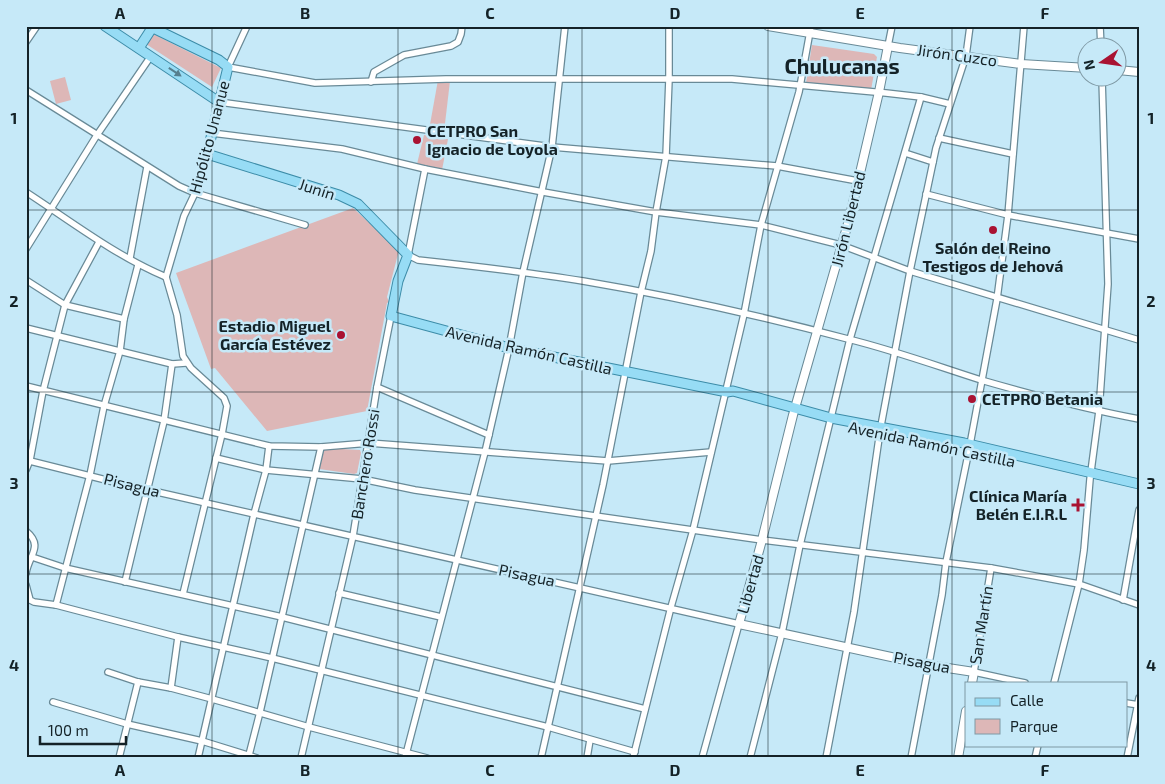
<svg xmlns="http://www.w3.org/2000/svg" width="1165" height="784" font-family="'Exo 2',sans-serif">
<rect width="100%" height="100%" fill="#c6e9f8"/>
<!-- green -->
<g fill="#ddb7b7">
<polygon points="151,33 221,68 212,87 146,44"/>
<polygon points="812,45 874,54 877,57 871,90 806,83"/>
<polygon points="65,77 71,100 56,104 50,81"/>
<polygon points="438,80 450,81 444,132 429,130"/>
<polygon points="424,135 448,139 442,170 417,164"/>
<polygon points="353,208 399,250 387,297 389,302 387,303 367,411 267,431 215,368 211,369 176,273"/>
<polygon points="324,448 360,450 361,453 357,473 354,474 319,469 318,468"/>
</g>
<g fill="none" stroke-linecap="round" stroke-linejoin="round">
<defs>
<g id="minor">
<polyline points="247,26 228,67 315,83 446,79 732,79 886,93 921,97 950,104"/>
<polyline points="1100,26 1101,48"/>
<polyline points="26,42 37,26"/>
<polyline points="888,46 892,26"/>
<polyline points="371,82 374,72 404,55 451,46 458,42 461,34 462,26"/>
<polyline points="26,90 179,186 195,193 305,225"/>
<polyline points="219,102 552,147 777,166 858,181"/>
<polyline points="212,133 342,149 425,169 543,192 656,212 761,225 841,245 910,271 1139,340"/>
<polyline points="939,138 1013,154"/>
<polyline points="905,153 933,162"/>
<path d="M 425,169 L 408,255 L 418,260 C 473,266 528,272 583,281 C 672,296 761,316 848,339 C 893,350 937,366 981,380 C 1033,395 1086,409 1139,419"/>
<path d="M 26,192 C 72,222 116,256 166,277"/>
<polyline points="926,194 1008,215 1139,239"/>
<polyline points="26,249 97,135 151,56"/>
<polyline points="130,258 147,167"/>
<polyline points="166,277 177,315 183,356 191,368 224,398 227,406 222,434 183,594"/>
<polyline points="166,277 184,216 195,193 207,154"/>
<polyline points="26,280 65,305 124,319"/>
<polyline points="26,328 172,364 186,363"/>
<polyline points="26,386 269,446 321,447 369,443 608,461 711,452"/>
<polyline points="377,387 489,435"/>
<polyline points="216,458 266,470 362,479 415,490 762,540 991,568 1079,584 1139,605"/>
<polyline points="26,460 122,484 739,624 702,758"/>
<polyline points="26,470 30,460 43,391 65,305 99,242"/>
<path d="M 26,531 C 44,546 29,555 26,573"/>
<polyline points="32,557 65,568 282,617 645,709"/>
<polyline points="991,568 974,672 1025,683"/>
<polyline points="125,582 164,421 172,364"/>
<polyline points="26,585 30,600 34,602 56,605 178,637 272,658 548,727 635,752"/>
<polyline points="339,593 441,617"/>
<polyline points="1123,600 1139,510"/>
<polyline points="56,605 90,475 104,406 120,351 124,319 138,265"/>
<polyline points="108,672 138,682 171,688 212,699 309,727 427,758"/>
<polyline points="1054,683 1079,584 1084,550 1090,479 1099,411 1108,284 1102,78"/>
<polyline points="171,688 178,637"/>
<polyline points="53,702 127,724 202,741 257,758"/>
<polyline points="1126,703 1139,705"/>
<polyline points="119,758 138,682"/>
<polyline points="198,758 254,514 266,470 269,446"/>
<polyline points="244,758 249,755 260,712 321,447"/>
<polyline points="301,758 353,536 377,387 391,316"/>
<polyline points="405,758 485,452 509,348 523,272 552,147 565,26"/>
<polyline points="541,758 603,485 641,292 651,251 656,212 666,156 669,79 669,26"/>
<polyline points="587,758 590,740"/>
<polyline points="633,758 671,607 693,530 744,314 761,225 799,92 811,26"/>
<polyline points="750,758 782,633 800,545 850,339 921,97"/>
<polyline points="826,758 854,612 880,431 910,271 936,148 966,56 970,26"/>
<polyline points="911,758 942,595 946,562 969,450 997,299 1008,215 1024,26"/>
<polyline points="1035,758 1038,745"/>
<polyline points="1127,758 1139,698"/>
</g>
<g id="tertiary">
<polyline points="768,26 900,48 1021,64 1088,68"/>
<polyline points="888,46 879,92 849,220 793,415 762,540 739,624 928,665 974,672 972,683"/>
<polyline points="1118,70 1139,72"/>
<polyline points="958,758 966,711"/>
</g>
<g id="primary">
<polyline points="105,26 219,102"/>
<polyline points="149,26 219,60 228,67 207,154 339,195 358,204 408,255 398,281 391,316 509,348 727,392 733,391 831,418 964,443 1139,484"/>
<polyline points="139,48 152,28"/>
</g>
</defs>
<!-- minor casing -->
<use href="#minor" stroke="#698a97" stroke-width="8"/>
<!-- tertiary casing -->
<use href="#tertiary" stroke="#698a97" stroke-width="10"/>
<!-- primary casing -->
<use href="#primary" stroke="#3c8ca8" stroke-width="11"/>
<!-- minor -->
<use href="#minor" stroke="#fff" stroke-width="5.5"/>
<!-- tertiary -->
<use href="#tertiary" stroke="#fff" stroke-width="8"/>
<!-- primary -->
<use href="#primary" stroke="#97dcf5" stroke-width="9"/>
</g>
<!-- one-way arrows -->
<defs><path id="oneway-solid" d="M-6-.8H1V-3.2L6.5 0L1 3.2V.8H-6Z" transform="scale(1.25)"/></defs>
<use fill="#567f8e" href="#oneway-solid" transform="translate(175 72) rotate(34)"/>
<!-- grid -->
<path fill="none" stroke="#142227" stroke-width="1" stroke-opacity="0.55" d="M 212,26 L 212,758M 398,26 L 398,758M 582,26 L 582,758M 768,26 L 768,758M 952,26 L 952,758M 26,210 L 1139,210M 26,392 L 1139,392M 26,574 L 1139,574"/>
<!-- markers -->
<g fill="#a91232" stroke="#c6e9f8" stroke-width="2">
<circle cx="417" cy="140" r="5"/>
<circle cx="993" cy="230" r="5"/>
<circle cx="341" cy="335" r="5"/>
<circle cx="972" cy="399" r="5"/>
<path d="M1075.5 497.5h5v5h5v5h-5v5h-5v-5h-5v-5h5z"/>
</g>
<g text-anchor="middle" stroke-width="5" stroke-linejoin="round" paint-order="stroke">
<!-- street labels -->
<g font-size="16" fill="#142227" stroke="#c6e9f8">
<text transform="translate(957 55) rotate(8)" y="6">Jirón Cuzco</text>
<text transform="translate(209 137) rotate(-75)" y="6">Hipólito Unanue</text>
<text transform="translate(317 189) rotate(18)" y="6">Junín</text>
<text transform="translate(848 219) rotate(-76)" y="6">Jirón Libertad</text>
<text transform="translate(529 350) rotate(13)" y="6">Avenida Ramón Castilla</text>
<text transform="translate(932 444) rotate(12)" y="6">Avenida Ramón Castilla</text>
<text transform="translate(365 464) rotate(-81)" y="6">Banchero Rossi</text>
<text transform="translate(132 485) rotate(14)" y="6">Pisagua</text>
<text transform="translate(527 575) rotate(12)" y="6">Pisagua</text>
<text transform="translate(750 584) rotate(-74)" y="6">Libertad</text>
<text transform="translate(981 625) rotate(-81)" y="6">San Martín</text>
<text transform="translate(922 662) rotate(11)" y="6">Pisagua</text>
</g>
<!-- poi labels -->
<g font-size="16" font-weight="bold" fill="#142227" stroke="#c6e9f8" text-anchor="start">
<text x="427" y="137">CETPRO San<tspan x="427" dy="18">Ignacio de Loyola</tspan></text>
<text x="993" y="254" text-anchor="middle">Salón del Reino<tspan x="993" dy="18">Testigos de Jehová</tspan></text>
<text x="331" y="332" text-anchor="end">Estadio Miguel<tspan x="331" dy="18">García Estévez</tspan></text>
<text x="982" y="405">CETPRO Betania</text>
<text x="1067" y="502" text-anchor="end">Clínica María<tspan x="1067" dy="18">Belén E.I.R.L</tspan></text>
</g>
<!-- district labels -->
<g font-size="21" font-weight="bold" fill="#142227" stroke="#c6e9f8">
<text x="842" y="74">Chulucanas</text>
</g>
</g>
<!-- border -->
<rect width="1165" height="784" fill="none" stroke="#c6e9f8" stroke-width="55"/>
<!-- legend -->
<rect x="965" y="682" width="162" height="65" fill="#c6e9f8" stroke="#7f99a4"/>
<rect x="975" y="698" width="25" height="8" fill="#97dcf5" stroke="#7f99a4"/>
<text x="1010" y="706" font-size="15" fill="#142227">Calle</text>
<rect x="975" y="719" width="25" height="15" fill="#ddb7b7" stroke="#7f99a4"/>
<text x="1010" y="732" font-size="15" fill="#142227">Parque</text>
<!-- north arrow -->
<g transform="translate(1102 62) rotate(257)"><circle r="24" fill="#c6e9f8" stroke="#7f99a4"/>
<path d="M0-4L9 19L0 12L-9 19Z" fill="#a91232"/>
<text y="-8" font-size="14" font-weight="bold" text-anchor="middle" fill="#142227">N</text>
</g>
<!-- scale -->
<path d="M40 736v8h86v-8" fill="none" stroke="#142227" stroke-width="2.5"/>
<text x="48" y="736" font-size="15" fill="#142227" stroke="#c6e9f8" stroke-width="4" paint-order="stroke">100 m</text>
<rect x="28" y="28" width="1110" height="728" fill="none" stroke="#142227" stroke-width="2"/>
<g font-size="16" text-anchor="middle" font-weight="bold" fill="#142227">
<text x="120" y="19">A</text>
<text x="305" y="19">B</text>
<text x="490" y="19">C</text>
<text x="675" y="19">D</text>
<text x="860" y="19">E</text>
<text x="1045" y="19">F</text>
<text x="14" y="124">1</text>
<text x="1151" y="124">1</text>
<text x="14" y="307">2</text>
<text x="1151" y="307">2</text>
<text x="14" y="489">3</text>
<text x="1151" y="489">3</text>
<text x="14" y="671">4</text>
<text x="1151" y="671">4</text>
<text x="120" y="776">A</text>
<text x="305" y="776">B</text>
<text x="490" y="776">C</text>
<text x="675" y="776">D</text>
<text x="860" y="776">E</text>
<text x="1045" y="776">F</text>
</g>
</svg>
